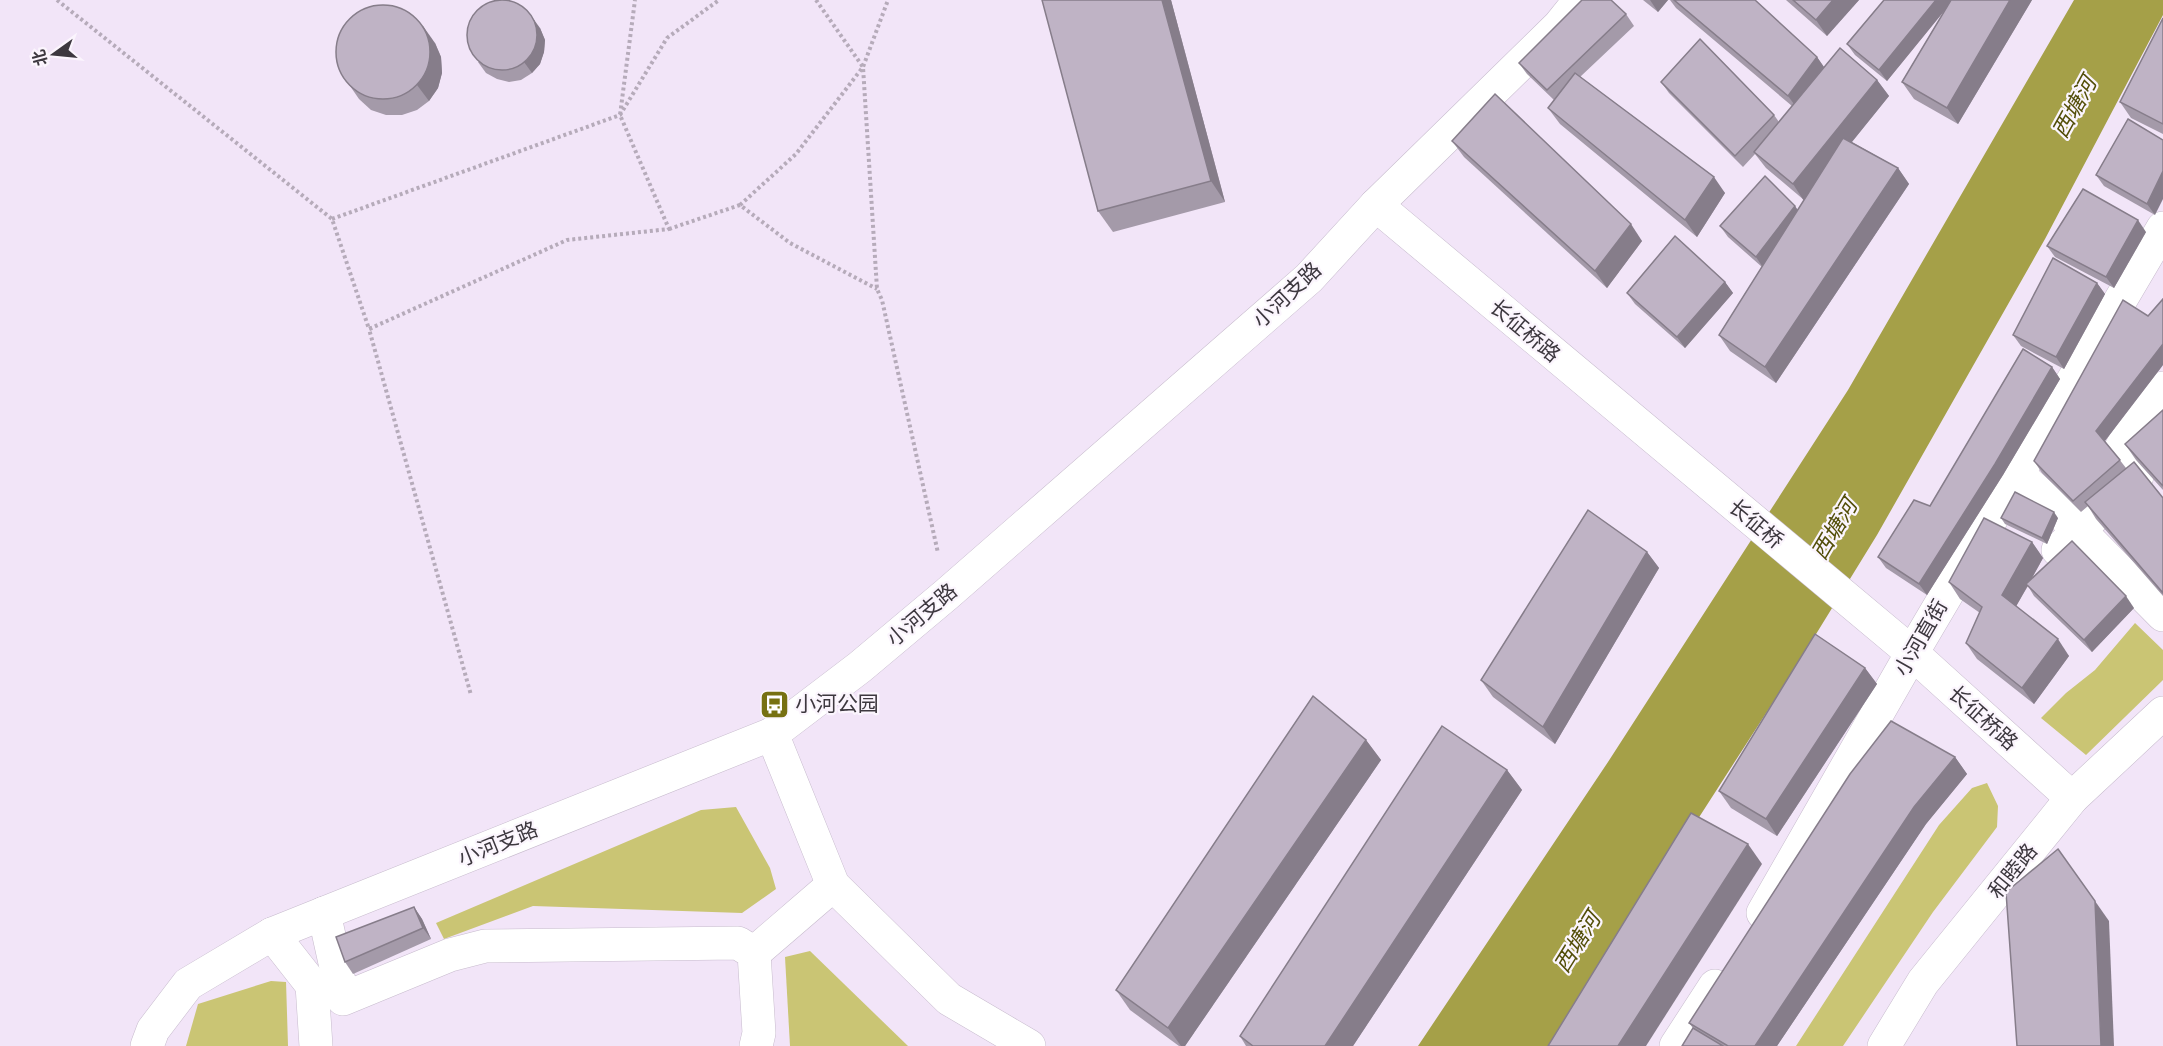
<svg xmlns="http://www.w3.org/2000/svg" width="2163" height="1046" font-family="'Work Sans','Noto Sans SC',sans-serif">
<rect width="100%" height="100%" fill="#f2e5f8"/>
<!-- green -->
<g fill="#cac574">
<polygon points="2135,623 2163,650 2163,680 2086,755 2041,718 2066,693 2095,670"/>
<polygon points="1987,783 1998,806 1997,827 1933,912 1843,1046 1796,1046 1939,825 1972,788"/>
<polygon points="736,807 770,868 776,889 742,913 533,906 444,939 436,923 701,810"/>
<polygon points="810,951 908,1046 790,1046 785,957"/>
<polygon points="271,981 286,982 288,1046 186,1046 198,1004"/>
</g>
<!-- water -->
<polygon fill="#a5a048" points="2074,0 2163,0 2163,15 2045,239 1877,535 1797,665 1604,965 1556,1046 1418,1046 1608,762 1848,390"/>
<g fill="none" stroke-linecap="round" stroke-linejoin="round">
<defs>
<g id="minor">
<polyline points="1376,205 1912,653 2072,798"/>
<polyline points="2018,474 2078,529 2163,615"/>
<polyline points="2058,550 2137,476 2122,446 2163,388"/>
<polyline points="772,734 833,885 949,999 1029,1046"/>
<polyline points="324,913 343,999 450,955 485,946 738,943 754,953 759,1033 756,1046"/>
<polyline points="1763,913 1912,653 2163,228"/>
<polyline points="272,934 312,985 316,1046"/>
<polyline points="754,953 833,885"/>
<polyline points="147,1046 153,1030 188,984 272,934 772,734 860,667 947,594 1309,278 1376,205 1559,26 1580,0"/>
<polyline points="1676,1046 1715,986"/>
<polyline points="1884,1046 1923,982 2072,798 2163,713"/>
</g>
</defs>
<!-- minor casing -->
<use href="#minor" stroke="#c7bbcd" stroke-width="34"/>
<!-- path -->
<g stroke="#b6abba" stroke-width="4" stroke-dasharray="3 3" stroke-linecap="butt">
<polyline points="57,0 332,219 369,329 567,240 669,229 620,115 635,0"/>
<polyline points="816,0 863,67 877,289 882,300 938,553"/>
<polyline points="740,205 796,154 863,67 888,0"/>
<polyline points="332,219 620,115 667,38 719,0"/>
<polyline points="669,229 740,205 790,243 877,289"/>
<polyline points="372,328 369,329 471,695"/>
</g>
<!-- minor -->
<use href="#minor" stroke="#fff" stroke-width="33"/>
</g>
<!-- wall -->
<g fill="#a49aa9">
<polygon points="1171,0 1225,202 1113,232 1098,211"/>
<polygon points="1643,0 1668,0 1658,12"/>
<polygon points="1670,0 1755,0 1817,57 1824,67 1877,80 1889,96 1852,142 1898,168 1909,184 1776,383 1730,351 1719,335 1762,267 1728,237 1720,226 1798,210 1804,200 1766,168 1755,154 1743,167 1669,93 1661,82 1774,115 1779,122 1792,106 1676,8"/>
<polygon points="1786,0 1859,0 1827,36"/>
<polygon points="1884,0 2032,0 1958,124 1914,99 1902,82 1945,10 1887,81 1855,55 1847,44"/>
<polygon points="1626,14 1634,26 1580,77 1725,193 1697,237 1560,124 1548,108 1554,100 1527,74 1519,63"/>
<polygon points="2163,18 2163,134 2131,118 2120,102"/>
<polygon points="540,28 545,40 544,52 540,64 532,73 521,80 509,82 497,79 486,73 478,62"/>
<polygon points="435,43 441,57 442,73 438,88 429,101 417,110 402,115 386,115 371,110 359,99 339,70"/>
<polygon points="2128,119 2155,215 2104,186 2096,175"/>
<polygon points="1452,141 1642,241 1607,288 1464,157"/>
<polygon points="2146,232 2114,288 2055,257 2047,246"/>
<polygon points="1725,282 1733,293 1685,348 1635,304 1627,293"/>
<polygon points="2097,283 2105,294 2064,369 2021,346 2013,335"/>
<polygon points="2163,365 2105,441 2126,468 2163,498 2163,596 2096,519 2088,506 2081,512 2042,473 2034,461"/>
<polygon points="2052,367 2060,379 2003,475 1927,595 1886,568 1878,557 1930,506"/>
<polygon points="2163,410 2163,490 2136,460 2125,444"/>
<polygon points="2001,518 2058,518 2047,544 2005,524"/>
<polygon points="2032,542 2043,558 2031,580 2134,608 2092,652 2034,596 2028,586 2016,606 2069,656 2034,704 1977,659 1966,643 1980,613 1960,599 1949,582"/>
<polygon points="1647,552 1659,568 1555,744 1493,697 1481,680"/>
<polygon points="1865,668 1877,684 1777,836 1731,808 1719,791"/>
<polygon points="1366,740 1381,760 1185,1046 1179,1046 1130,1010 1116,990"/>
<polygon points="1955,757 1967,774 1926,824 1777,1046 1682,1046 1693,1028 1689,1023"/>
<polygon points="1507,770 1522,790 1353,1046 1246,1046 1240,1036"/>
<polygon points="414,907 422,919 431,939 353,974 345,962"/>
</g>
<!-- shaded-wall -->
<g fill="#867d8a">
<polygon points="1162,0 1171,0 1225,202 1211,181"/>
<polygon points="1650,0 1668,0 1658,12"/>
<polygon points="1833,0 1859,0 1827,36 1816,20"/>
<polygon points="1936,0 1953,0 1887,81 1879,70"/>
<polygon points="2010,0 2032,0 1958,124 1947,108"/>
<polygon points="532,17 540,28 545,40 544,52 540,64 532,73 524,62"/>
<polygon points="423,26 435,43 441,57 442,73 438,88 429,101 417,85"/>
<polygon points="1817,57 1828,73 1800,112 1788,96"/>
<polygon points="1877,80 1889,96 1804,201 1793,184"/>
<polygon points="1898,168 1909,184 1776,383 1765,367"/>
<polygon points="2163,171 2163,199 2155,215 2147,204"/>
<polygon points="1714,177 1725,193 1697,237 1685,220"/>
<polygon points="1795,206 1803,217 1764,269 1756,257"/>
<polygon points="2138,220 2146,232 2114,288 2106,277"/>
<polygon points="1631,224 1642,241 1607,288 1595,271"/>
<polygon points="1725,282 1733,293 1685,348 1677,337"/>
<polygon points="2097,283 2105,294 2064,369 2056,357"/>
<polygon points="2163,344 2163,365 2104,442 2096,431"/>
<polygon points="2052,367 2060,379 2003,475 1927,595 1919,584"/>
<polygon points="2054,512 2058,518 2047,544 2042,538"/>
<polygon points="2032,542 2043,558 2013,612 2002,595"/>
<polygon points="1647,552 1659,568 1555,744 1543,727"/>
<polygon points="2126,596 2134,608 2092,652 2084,640"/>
<polygon points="2058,639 2069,656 2034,704 2022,688"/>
<polygon points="1865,668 1877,684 1777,836 1766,819"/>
<polygon points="1366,740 1381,760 1185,1046 1181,1046 1168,1028"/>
<polygon points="1955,757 1967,774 1926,824 1777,1046 1755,1046 1914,807"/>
<polygon points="1507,770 1522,790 1353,1046 1325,1046"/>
<polygon points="1748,844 1762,864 1646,1046 1618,1046"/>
<polygon points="2095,901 2109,921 2114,1046 2101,1046"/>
<polygon points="414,907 422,919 431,939 423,928"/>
</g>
<!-- building -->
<g fill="#bfb3c5" stroke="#867d8a" stroke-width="1.5">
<circle cx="502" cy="35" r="35"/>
<polygon points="1042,0 1162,0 1211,181 1098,211"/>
<polygon points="1582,0 1611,0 1626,14 1547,90 1519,63"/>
<polygon points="1674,0 1755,0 1817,57 1788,96"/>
<polygon points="1793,0 1833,0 1816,20"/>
<polygon points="1884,0 1936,0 1879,70 1847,44"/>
<polygon points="1951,0 2010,0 1947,108 1902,82"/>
<circle cx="383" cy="52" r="47"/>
<polygon points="2163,18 2163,124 2120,102"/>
<polygon points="1700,39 1774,115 1735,156 1661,82"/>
<polygon points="1840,48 1877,80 1793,184 1754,152"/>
<polygon points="1575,73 1714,177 1685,220 1548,108"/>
<polygon points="1495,94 1631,224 1595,271 1452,141"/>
<polygon points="2128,119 2163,140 2163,171 2147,204 2096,175"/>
<polygon points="1843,138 1898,168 1765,367 1719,335"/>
<polygon points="1765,176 1795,206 1756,257 1720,226"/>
<polygon points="2083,189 2138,220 2106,277 2047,246"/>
<polygon points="1675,236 1725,282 1677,337 1627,293"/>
<polygon points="2053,258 2097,283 2056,357 2013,335"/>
<polygon points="2163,299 2163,344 2096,431 2120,460 2073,501 2034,461 2123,300 2148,316"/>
<polygon points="2023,349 2052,367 1995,464 1919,584 1878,557 1914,500 1930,506"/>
<polygon points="2163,410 2163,486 2125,444"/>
<polygon points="2134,462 2163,498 2163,593 2085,502"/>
<polygon points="2015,492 2054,512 2042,538 2001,518"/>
<polygon points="1588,510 1647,552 1543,727 1481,680"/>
<polygon points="1984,518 2032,542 2002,595 2058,639 2022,688 1966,643 1982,607 1949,582"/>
<polygon points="2072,541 2126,596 2084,640 2026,584"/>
<polygon points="1815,634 1865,668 1766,819 1719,791"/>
<polygon points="1313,696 1366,740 1168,1028 1116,990"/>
<polygon points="1891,721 1955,757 1914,807 1755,1046 1728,1046 1689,1023 1850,774"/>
<polygon points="1442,726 1507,770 1325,1046 1253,1046 1240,1036"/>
<polygon points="1691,813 1748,844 1618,1046 1548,1046"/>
<polygon points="2058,849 2095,901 2101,1046 2017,1046 2006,892"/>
<polygon points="414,907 423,928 345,962 336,937"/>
<polygon points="1693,1028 1723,1046 1682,1046"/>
</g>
<!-- icons -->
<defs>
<symbol id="bus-square" viewBox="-11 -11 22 22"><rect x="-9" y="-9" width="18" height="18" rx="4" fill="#777112" stroke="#fbf5fd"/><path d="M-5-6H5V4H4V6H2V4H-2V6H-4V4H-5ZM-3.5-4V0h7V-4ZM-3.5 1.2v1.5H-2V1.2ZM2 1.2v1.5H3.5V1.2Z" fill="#fff"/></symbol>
</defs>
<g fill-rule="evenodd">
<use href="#bus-square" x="758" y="688" width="33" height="33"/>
</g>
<g text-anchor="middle" stroke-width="4.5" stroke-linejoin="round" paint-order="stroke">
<!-- street labels -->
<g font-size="21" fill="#3d383f" stroke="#fbf5fd">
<text transform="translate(1287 295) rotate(-43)" y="7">小河支路</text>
<text transform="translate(1525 331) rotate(40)" y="7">长征桥路</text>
<text transform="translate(1756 524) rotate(40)" y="7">长征桥</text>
<text transform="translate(922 615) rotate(-40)" y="7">小河支路</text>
<text transform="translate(1921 638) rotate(-60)" y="7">小河直街</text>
<text transform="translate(1983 718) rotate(42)" y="7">长征桥路</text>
<text transform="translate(498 844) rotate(-22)" y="7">小河支路</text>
<text transform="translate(2013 871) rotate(-51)" y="7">和睦路</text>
</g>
<!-- poi labels -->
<g font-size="21" fill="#3d383f" stroke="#fbf5fd" text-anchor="start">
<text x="795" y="711">小河公园</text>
</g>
<!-- water labels -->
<g font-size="22" font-style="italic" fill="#534e09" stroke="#fbf5fd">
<text transform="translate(2074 107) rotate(-61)" y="8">西塘河</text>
<text transform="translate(1834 529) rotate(-59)" y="8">西塘河</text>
<text transform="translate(1577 942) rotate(-58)" y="8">西塘河</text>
</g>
</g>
<!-- north arrow -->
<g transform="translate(54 54) rotate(255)" stroke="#fbf5fd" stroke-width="4.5" paint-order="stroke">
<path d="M0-4.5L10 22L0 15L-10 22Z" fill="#3d383f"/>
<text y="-9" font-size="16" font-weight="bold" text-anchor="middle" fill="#3d383f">北</text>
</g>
</svg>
